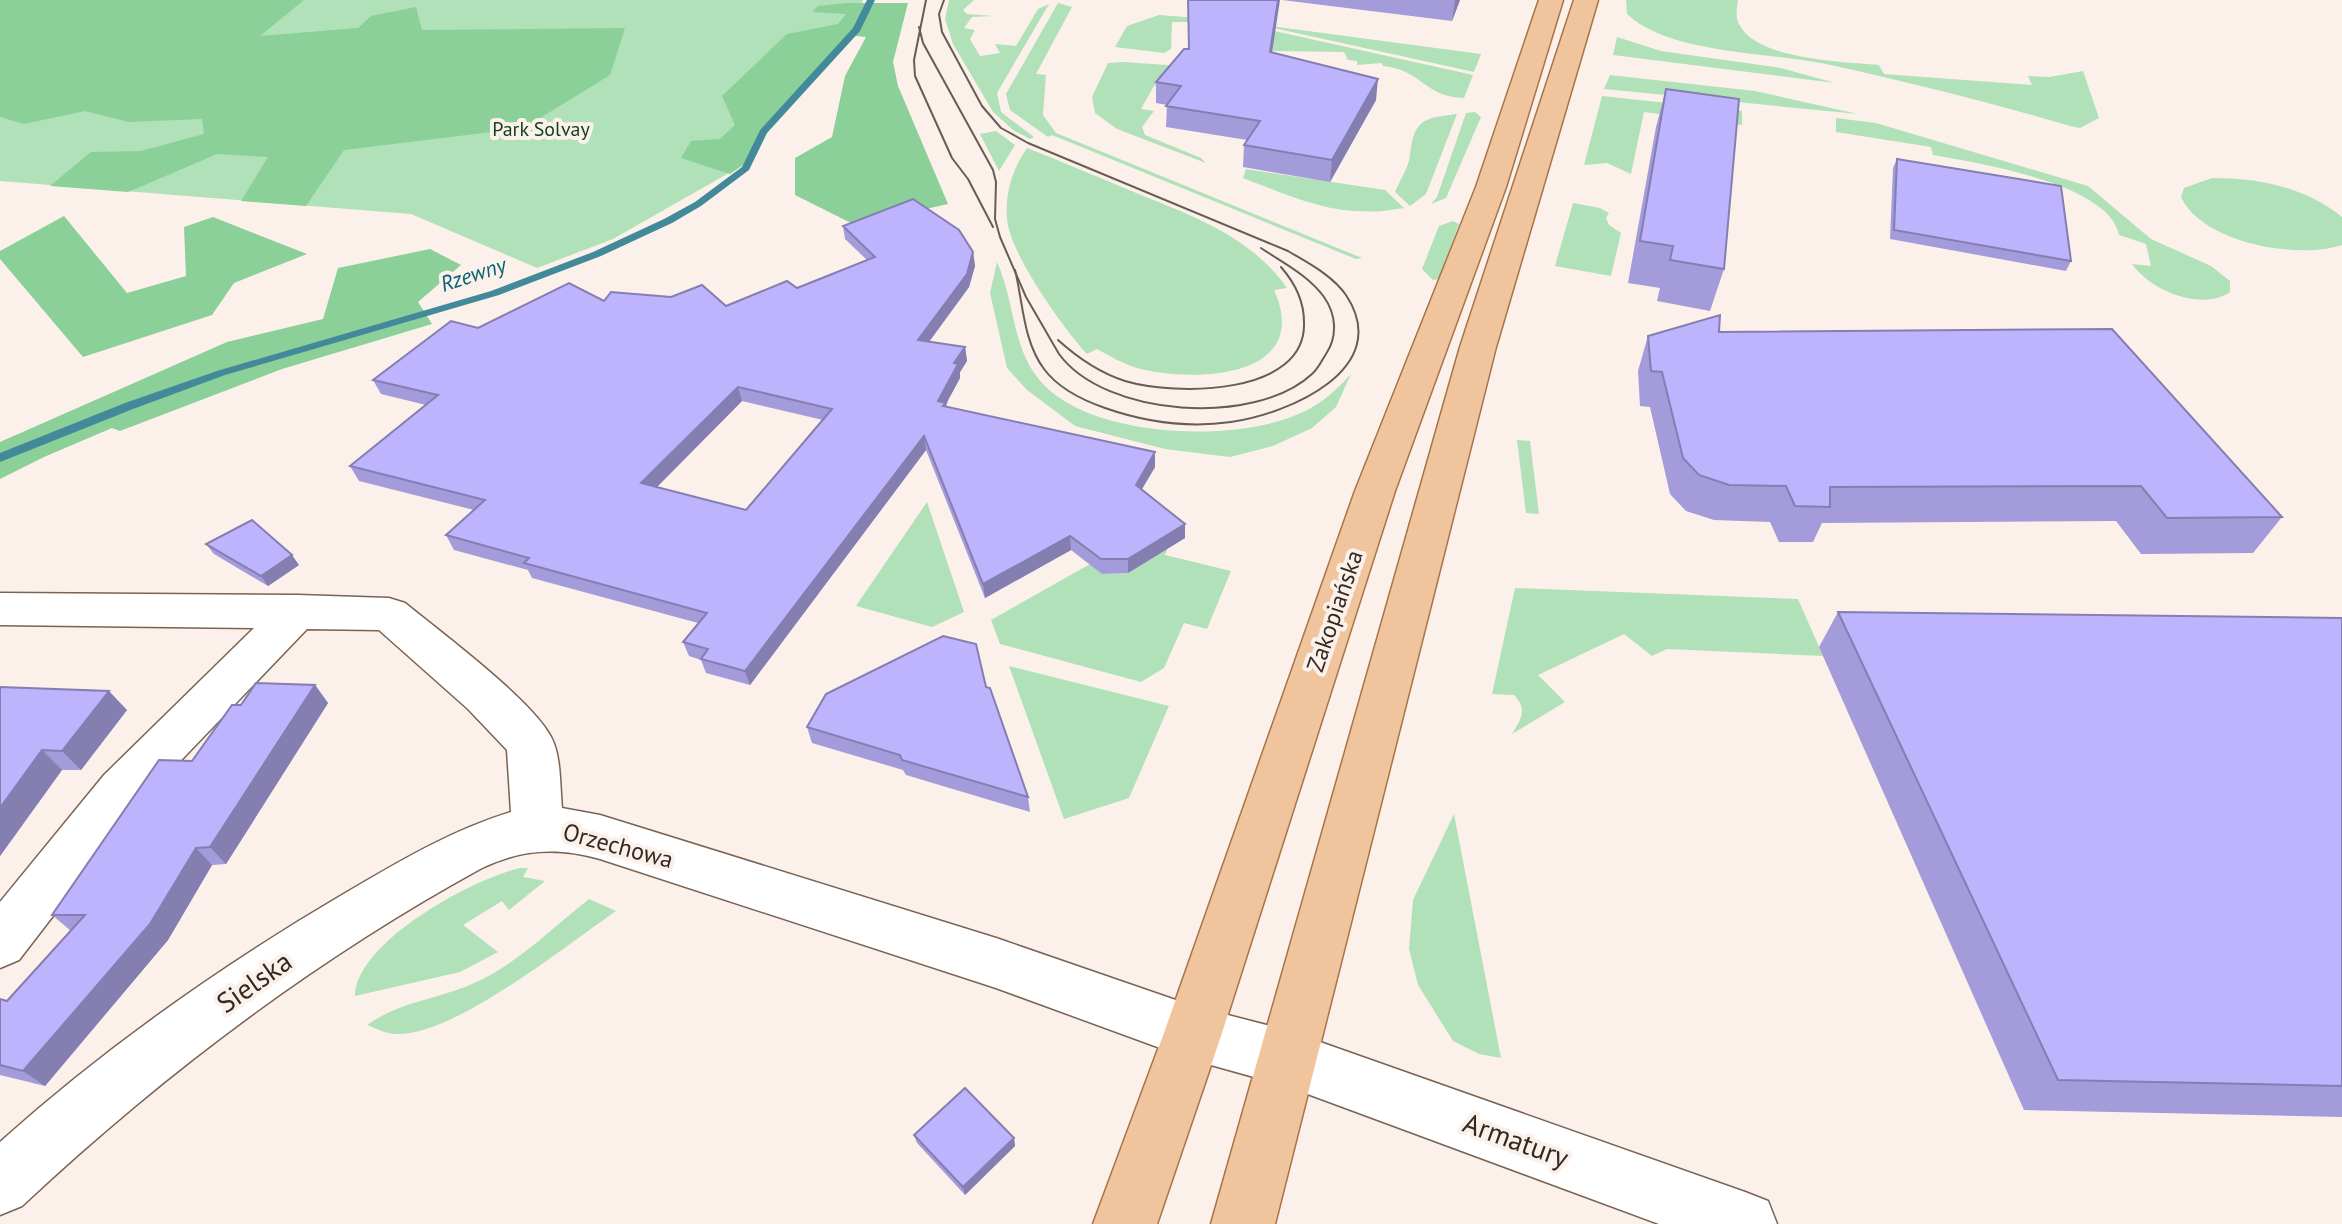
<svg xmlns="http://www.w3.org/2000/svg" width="2342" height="1224" font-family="'PT Sans',sans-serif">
<rect width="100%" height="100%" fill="#fcf1ea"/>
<!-- green -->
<g fill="#b0e1b9">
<polygon points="89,0 863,0 848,35 760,130 743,165 613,239 537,268 411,214 0,181 0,12"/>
<polygon points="949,0 974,0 963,10 967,14 993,16 972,17 964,28 975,30 970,39 980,56 1000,53 995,44 1016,46 1038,9 1049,4 997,93 1001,112 1034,137 1030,139 1013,130 993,112 953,44 945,19"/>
<path d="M 1626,0 L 1738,0 C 1737,8 1735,17 1739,24 C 1756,60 1845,62 1879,65 L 1884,74 L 2032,85 L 2028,76 L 2050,77 L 2083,71 L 2099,118 L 2080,128 L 2070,126 C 1989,102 1908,82 1826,64 C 1768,52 1669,54 1627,14 Z"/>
<polygon points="1058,3 1072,7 1036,74 1046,75 1043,115 1056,133 1362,258 1356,259 1052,135 1048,137 1010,110 1006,94"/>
<path d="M 1159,15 L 1225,20 L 1473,75 L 1464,98 C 1424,97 1422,70 1383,66 L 1382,63 L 1357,65 L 1357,61 L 1348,60 L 1344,52 L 1272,51 L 1273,46 L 1211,22 L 1172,22 L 1171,49 L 1164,53 L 1115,47 L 1127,26 Z"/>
<polygon points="1255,24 1481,54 1474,72"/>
<polygon points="1617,37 1661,51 1781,68 1835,83 1613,55"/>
<polygon points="1123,62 1212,68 1154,86 1141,109 1154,111 1142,127 1145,135 1201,158 1206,163 1117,129 1095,113 1092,97 1108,63"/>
<polygon points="1610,75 1755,91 1858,114 1604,89"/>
<polygon points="1602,96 1742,111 1742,125 1644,112 1631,174 1607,163 1584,165"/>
<polygon points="1466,113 1475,112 1481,117 1446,198 1431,204 1437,197"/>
<path d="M 1457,114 L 1426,194 L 1410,206 L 1395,192 C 1400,180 1409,167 1410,155 C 1414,119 1424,118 1457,114 Z"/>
<path d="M 1836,118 L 1876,123 L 2088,186 L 2151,239 L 2211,266 L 2230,281 L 2230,292 C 2201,312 2150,290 2132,264 L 2151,266 L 2146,244 L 2119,235 C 2109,183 1977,163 1933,155 L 1931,147 L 1836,132 Z"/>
<polygon points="996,131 1015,145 999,171 980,134"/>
<path d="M 1027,148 C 1061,161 1095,176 1129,190 C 1187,214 1249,234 1287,288 L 1274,290 C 1314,379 1193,383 1137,368 C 1123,364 1110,356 1097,349 L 1087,354 C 1063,328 1010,254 1007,219 C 1005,193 1012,170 1027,148 Z"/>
<path d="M 1246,169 L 1385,190 L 1404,208 C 1341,220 1300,200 1243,178 Z"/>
<path d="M 2212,178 C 2258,178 2305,187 2342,217 L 2342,245 C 2298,260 2202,243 2181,197 L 2184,188 Z"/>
<polygon points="1573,203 1600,208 1609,213 1606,218 1609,225 1621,233 1611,276 1555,266"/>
<polygon points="1453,221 1459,224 1439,279 1433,280 1422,269 1439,226"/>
<path d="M 997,262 C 1016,304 1011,352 1045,386 C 1098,439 1239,443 1303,412 C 1322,403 1338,389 1351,374 L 1336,407 L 1312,428 L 1273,446 L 1230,457 L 1165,449 L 1075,426 L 1027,390 L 1007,368 L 990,293 Z"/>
<polygon points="1517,440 1530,441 1539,514 1526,513"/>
<polygon points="927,502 964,612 932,627 856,606"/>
<polygon points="1177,526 1165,555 1231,571 1207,629 1184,623 1164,668 1141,682 1000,644 991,620 1090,564 1102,574 1129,573"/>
<path d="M 1515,588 L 1798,599 L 1823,656 L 1667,649 L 1652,656 L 1624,634 L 1538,675 L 1565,702 L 1512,734 C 1521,719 1528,709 1514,695 L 1492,694 Z"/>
<polygon points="1009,666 1169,706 1129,798 1064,819"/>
<polygon points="1454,814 1501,1058 1479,1054 1453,1041 1418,985 1409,949 1413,900"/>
<path d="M 520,868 L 528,868 L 523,877 L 545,881 L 509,910 L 502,901 L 463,925 L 498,952 L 460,972 L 355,996 C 356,942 472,879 520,868 Z"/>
<path d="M 589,899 L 616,911 C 568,944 454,1036 397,1034 C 386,1034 377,1029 367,1025 C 399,1002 438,999 472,984 C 515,966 552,928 589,899 Z"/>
</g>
<!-- forest -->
<g fill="#8bcf99">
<polygon points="0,0 304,0 260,36 358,28 371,16 416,7 422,30 625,28 610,75 524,128 344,150 306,206 241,201 268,157 217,154 128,192 50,186 91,152 141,151 204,134 202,119 129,122 85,111 24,124 0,117"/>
<polygon points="848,3 908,3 893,62 898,86 948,204 855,225 795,195 795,158 832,137 845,76 866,37 847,35 760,130 743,165 730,174 681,158 691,141 720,139 735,125 722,96 787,34 838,24 846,14 812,12 818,6"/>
<polygon points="64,216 127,293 186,276 184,227 213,217 307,254 234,283 212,315 83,357 0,259 0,251"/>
<polygon points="430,249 461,265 418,302 432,324 282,369 120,431 112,428 44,457 0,479 0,442 227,342 323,319 338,268"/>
</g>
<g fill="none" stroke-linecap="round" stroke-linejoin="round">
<!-- stream -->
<polygon fill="#428a9a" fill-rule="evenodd" points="867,0 875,0 860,31 767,133 749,170 701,206 672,223 601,256 499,295 225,375 133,409 0,462 0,453 125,403 217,371 491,291 593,252 664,219 695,202 742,167 760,130 853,28"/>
<defs>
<path id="minor" d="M 0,593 L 298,595 L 389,598 L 405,603 C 439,631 538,704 553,741 C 561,759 560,788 562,808 L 600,815 L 996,938 L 1193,1006 L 1286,1030 L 1745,1192 L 1768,1201 L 1777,1224 L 1659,1224 L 1286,1086 L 1193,1060 L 996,988 L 600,859 C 557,847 522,849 482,868 C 314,960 162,1075 22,1206 L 0,1215 L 0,1142 C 106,1047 224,964 347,892 C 400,861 452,830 511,812 L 507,750 L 468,709 L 379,630 L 307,629 L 140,803 L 19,960 L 0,968 L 0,902 L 104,775 L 254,628 L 0,625 Z"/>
<g id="major">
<polygon points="1539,0 1563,0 1506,187 1395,491 1222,1033 1157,1224 1093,1224 1164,1033 1355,491 1476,187"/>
<polygon points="1574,0 1598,0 1496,347 1275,1224 1211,1224 1460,347"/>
</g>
</defs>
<!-- minor casing -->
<use href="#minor" stroke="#796353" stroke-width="3"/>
<!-- major casing -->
<use href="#major" stroke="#a77447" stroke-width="3"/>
<!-- minor -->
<use href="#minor" fill="#fff" fill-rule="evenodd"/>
<!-- major -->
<use href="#major" fill="#f0c49d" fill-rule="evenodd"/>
<!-- tram -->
<g stroke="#675d56" stroke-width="2">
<polyline points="926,0 914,60 915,76 952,158 968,179 993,227"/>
<path d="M 944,0 L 939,14 L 942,32 L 982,106 L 1001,128 L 1028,143 L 1288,251 C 1308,263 1332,275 1346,295 C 1395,369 1288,414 1231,422 C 1189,428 1145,422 1105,408 C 1082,400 1058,388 1044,369 C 1023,341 1023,302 1015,270"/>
<path d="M 919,27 L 923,43 L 993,170 L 996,182 L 995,219 L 1000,237 L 1026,297 L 1059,354 C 1105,417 1255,427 1312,374 C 1318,369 1322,360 1326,354 C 1338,336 1336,314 1324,297 C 1308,275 1283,263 1261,248"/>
<path d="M 1058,340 C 1078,358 1100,373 1125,381 C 1175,396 1307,396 1304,322 C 1304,300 1295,283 1281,267"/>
</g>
</g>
<!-- wall -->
<g fill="#a39bda" fill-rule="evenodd">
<polygon points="1282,0 1460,0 1452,21"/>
<polygon points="1188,49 1272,53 1376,100 1330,182 1243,167 1244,145 1247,140 1166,127 1167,105 1156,103 1156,82"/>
<polygon points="1666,89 1724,269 1710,311 1657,301 1660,288 1628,283 1656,127"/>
<polygon points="1897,159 2071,261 2066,271 1890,239 1893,168"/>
<path d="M 843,226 L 973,252 L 975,266 L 969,287 L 929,342 L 965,347 L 967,361 L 960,372 L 960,378 L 946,404 L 947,407 L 1155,467 L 1142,489 L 1185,538 L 1128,573 L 1102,574 L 1071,550 L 985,598 L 926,450 L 750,685 L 706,673 L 701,660 L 689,656 L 683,642 L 698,623 L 532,578 L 528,570 L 454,550 L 446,535 L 474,510 L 359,481 L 350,466 L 426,405 L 381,394 L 373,380 L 478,328 L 604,301 L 726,306 L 797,288 L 867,260 L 845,239 ZM 742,401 L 823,420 L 746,510 L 657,487 Z"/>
<polygon points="1719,332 2282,517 2253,553 2141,554 2116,521 1822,523 1813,542 1779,542 1770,522 1714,520 1686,511 1670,494 1650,407 1640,406 1638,371 1648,336"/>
<polygon points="206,544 299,565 268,586 214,554"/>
<polygon points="1838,612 2342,618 2342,1117 2024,1110 1819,647"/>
<polygon points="315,685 328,703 226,864 212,865 168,940 45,1086 0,1075 0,999 7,1001 71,931 52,915 192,761 241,705"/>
<polygon points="0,687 127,710 81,770 62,770 0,856"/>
<polygon points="986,687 1028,797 1030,812 906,775 903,770 812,743 807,727"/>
<polygon points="914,1135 1014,1138 1015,1146 965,1195 917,1143"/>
</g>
<!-- shaded-wall -->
<g fill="#847eb1">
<polygon points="1278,0 1280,0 1269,73 1270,52"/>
<polygon points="1455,0 1460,0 1452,21 1455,1"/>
<polygon points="1378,79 1376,100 1330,182 1332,160"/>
<polygon points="973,252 975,266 969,287 920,354 918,340"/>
<polygon points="965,347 967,361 960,372 960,378 946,404 948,417 938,401 954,363"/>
<polygon points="738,387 742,401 647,497 641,483"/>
<polygon points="924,436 926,450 750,685 745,671"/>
<polygon points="1155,452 1155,467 1136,499 1136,485"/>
<polygon points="1185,524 1185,538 1128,573 1128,559"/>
<polygon points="1070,536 1071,550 985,598 983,584"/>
<polygon points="292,555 299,565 268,586 261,576"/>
<polygon points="315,685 328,703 226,864 210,847"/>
<polygon points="109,691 127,710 81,770 62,751"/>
<polygon points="42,750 62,770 0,856 0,808"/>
<polygon points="196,848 212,865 168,940 45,1086 23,1071"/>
<polygon points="1014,1138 1015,1146 965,1195 963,1187"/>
</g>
<!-- building -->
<g fill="#bdb4fd" stroke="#847eb1" stroke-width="2" fill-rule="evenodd">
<polygon points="1188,0 1278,0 1270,52 1378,79 1332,160 1244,145 1260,121 1166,106 1181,86 1156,82 1184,49 1189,49"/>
<polygon points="1666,89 1739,99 1724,269 1670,260 1673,246 1640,241"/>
<polygon points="1897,159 2061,186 2071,261 1894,230"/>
<path d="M 913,199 L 959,230 L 973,252 L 967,274 L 918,340 L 965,347 L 954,363 L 958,364 L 938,401 L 946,403 L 943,406 L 1155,452 L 1136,485 L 1185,524 L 1128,559 L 1101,559 L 1070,536 L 983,584 L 924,436 L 745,671 L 701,659 L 708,649 L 683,642 L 707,613 L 524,563 L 529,558 L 446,535 L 485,500 L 350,466 L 438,395 L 373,380 L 451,321 L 478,328 L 569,283 L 604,301 L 611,292 L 671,297 L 702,285 L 726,306 L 787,281 L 797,288 L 875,257 L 843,226 ZM 738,387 L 832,409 L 746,510 L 641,483 Z"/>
<polygon points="1720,315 1719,332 2112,329 2282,517 2167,518 2141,486 1830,487 1830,507 1795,506 1786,486 1729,485 1699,475 1683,458 1662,372 1651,371 1648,336"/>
<polygon points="252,520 292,555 261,576 206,544"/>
<polygon points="1838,612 2342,618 2342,1086 2058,1080"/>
<polygon points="943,636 976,644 986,687 990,688 1028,797 902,760 900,755 807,727 826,694"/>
<polygon points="256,683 315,685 210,847 196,848 150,924 23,1071 0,1065 0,999 7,1001 85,915 52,915 159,760 192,761 232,705 241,705"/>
<polygon points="0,687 109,691 62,751 42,750 0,808"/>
<polygon points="965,1088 1014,1138 963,1187 914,1135"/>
</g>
<g text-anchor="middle" stroke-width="8" stroke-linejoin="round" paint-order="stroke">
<!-- far-park labels -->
<g font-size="20" fill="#10421f" stroke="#fcf1ea">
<text x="541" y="136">Park Solvay</text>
</g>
<!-- far-water labels -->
<g font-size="22" font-style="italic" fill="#066274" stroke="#fcf1ea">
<text transform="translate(473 274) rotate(-18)" y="8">Rzewny</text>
</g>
<!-- street labels -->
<g font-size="24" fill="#332923" stroke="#fcf1ea">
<text transform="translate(1335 611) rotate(-71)" y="8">Zakopiańska</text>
<text transform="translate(618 846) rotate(15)" y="8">Orzechowa</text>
</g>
<!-- near-street labels -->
<g font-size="28" fill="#332923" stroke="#fcf1ea">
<text transform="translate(254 982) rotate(-35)" y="10">Sielska</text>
<text transform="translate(1516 1140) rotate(20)" y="10">Armatury</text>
</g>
</g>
</svg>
